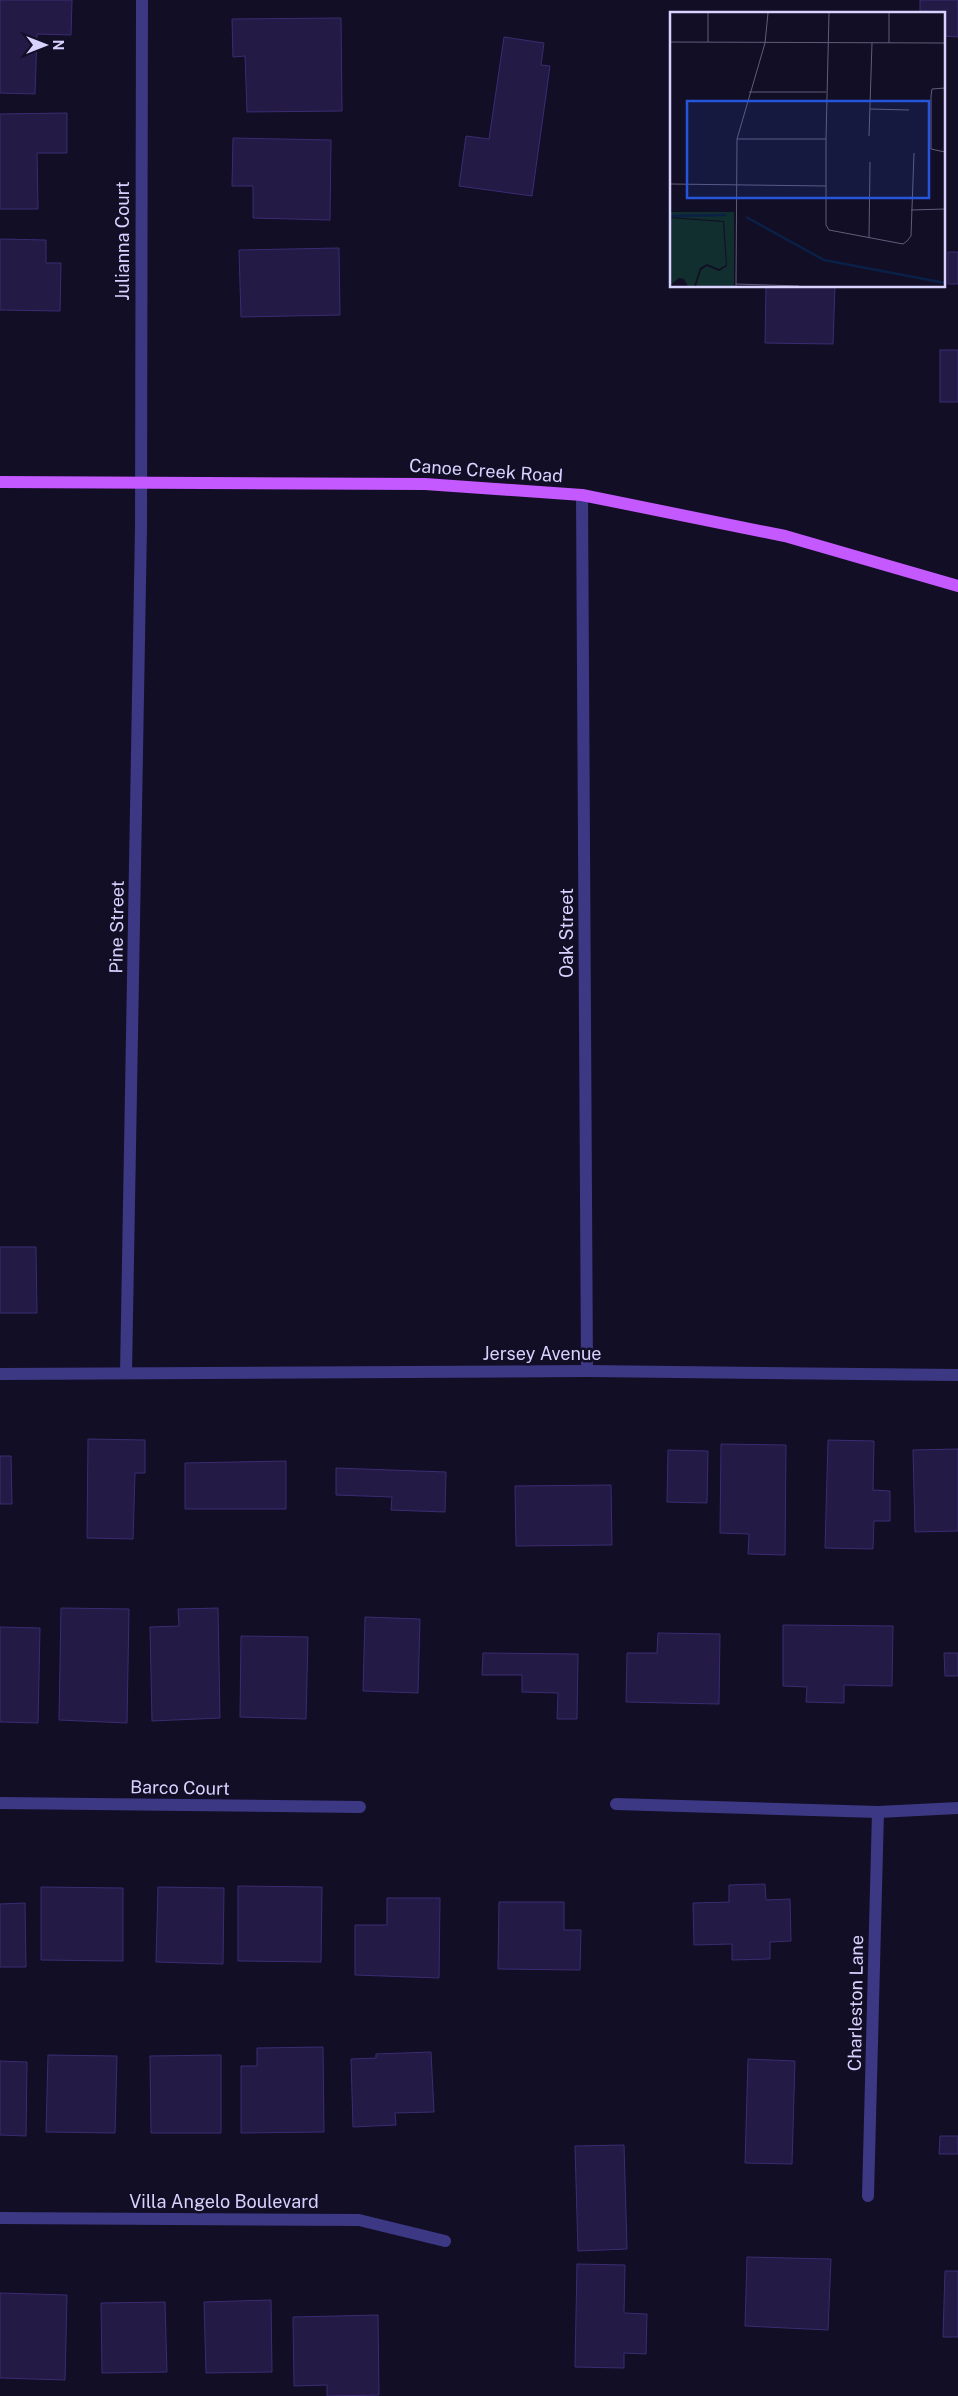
<svg xmlns="http://www.w3.org/2000/svg" width="958" height="2396" font-family="'Public Sans',sans-serif">
<rect width="100%" height="100%" fill="#120e25"/>
<!-- building -->
<g fill="#231a46" stroke="#3b2c72">
<polygon points="0,0 72,0 71,35 37,34 35,94 0,93"/>
<polygon points="920,0 958,0 958,37 944,36 944,14 920,14"/>
<polygon points="341,18 342,111 247,112 245,56 233,57 232,19"/>
<polygon points="504,37 544,43 541,65 550,66 532,196 459,186 466,136 489,139"/>
<polygon points="67,113 67,153 37,153 38,209 0,209 0,114"/>
<polygon points="233,138 331,140 330,220 253,218 253,186 232,186"/>
<polygon points="0,239 46,240 46,263 61,263 60,311 0,310"/>
<polygon points="339,248 340,315 241,317 239,250"/>
<rect x="948" y="252" width="10" height="32"/>
<polygon points="766,286 835,286 833,344 765,343"/>
<rect x="940" y="350" width="18" height="52"/>
<polygon points="0,1247 36,1247 37,1313 0,1313"/>
<polygon points="88,1439 145,1440 145,1473 135,1473 133,1539 87,1538"/>
<polygon points="828,1440 874,1441 873,1490 890,1491 890,1521 874,1521 873,1549 825,1548"/>
<polygon points="721,1444 786,1445 785,1555 748,1554 749,1534 720,1533"/>
<polygon points="958,1449 958,1531 915,1532 913,1450"/>
<polygon points="668,1450 708,1451 707,1503 667,1502"/>
<polygon points="0,1456 11,1456 12,1504 0,1504"/>
<polygon points="286,1461 286,1509 185,1509 185,1463"/>
<polygon points="336,1468 446,1472 445,1512 391,1510 392,1497 336,1495"/>
<polygon points="611,1485 612,1545 516,1546 515,1486"/>
<polygon points="61,1608 129,1609 127,1723 59,1720"/>
<polygon points="218,1608 220,1718 152,1721 150,1627 179,1626 178,1609"/>
<polygon points="365,1617 420,1619 418,1693 363,1691"/>
<polygon points="783,1625 893,1626 892,1686 844,1685 844,1703 806,1702 807,1687 783,1686"/>
<polygon points="0,1627 40,1628 38,1723 0,1722"/>
<polygon points="658,1633 720,1634 719,1704 626,1702 627,1653 657,1653"/>
<polygon points="241,1636 308,1637 306,1719 240,1717"/>
<polygon points="483,1653 578,1654 577,1719 557,1719 558,1693 522,1692 522,1675 482,1675"/>
<polygon points="944,1653 958,1653 958,1676 945,1676"/>
<polygon points="765,1884 766,1900 790,1899 791,1941 770,1942 770,1959 732,1960 732,1944 694,1945 693,1903 729,1902 729,1885"/>
<polygon points="238,1886 322,1887 321,1962 238,1961"/>
<polygon points="41,1887 123,1888 123,1961 41,1960"/>
<polygon points="158,1887 224,1888 223,1964 156,1962"/>
<polygon points="387,1898 440,1898 439,1978 355,1975 355,1925 387,1925"/>
<polygon points="499,1902 564,1902 564,1930 581,1930 580,1970 498,1969"/>
<polygon points="25,1903 26,1967 0,1967 0,1904"/>
<polygon points="323,2047 324,2132 241,2133 241,2066 257,2066 257,2048"/>
<polygon points="431,2052 434,2112 395,2113 396,2125 353,2127 351,2059 376,2058 376,2054"/>
<polygon points="48,2055 117,2056 115,2133 46,2132"/>
<polygon points="221,2055 221,2133 151,2133 150,2056"/>
<polygon points="748,2059 795,2061 792,2164 745,2163"/>
<polygon points="0,2061 27,2062 26,2136 0,2135"/>
<polygon points="940,2136 958,2136 958,2154 939,2154"/>
<polygon points="624,2145 627,2249 578,2251 575,2146"/>
<polygon points="747,2257 831,2259 828,2330 745,2326"/>
<polygon points="577,2264 625,2265 624,2313 647,2314 646,2354 624,2353 624,2368 575,2367"/>
<polygon points="945,2271 958,2271 958,2337 943,2337"/>
<polygon points="0,2293 67,2295 65,2380 0,2378"/>
<polygon points="271,2300 272,2372 206,2373 204,2302"/>
<polygon points="165,2302 167,2372 102,2373 101,2303"/>
<polygon points="378,2315 379,2395 327,2396 327,2385 294,2386 293,2317"/>
</g>
<g fill="none" stroke-linecap="round" stroke-linejoin="round">
<!-- minor -->
<g stroke="#3c3884" stroke-width="12">
<polyline points="582,495 587,1371"/>
<polyline points="126,1373 141,527 142,0"/>
<polyline points="0,1374 587,1371 958,1375"/>
<polyline points="0,1803 360,1807"/>
<polyline points="616,1804 878,1812 958,1808"/>
<polyline points="868,2196 878,1812"/>
<polyline points="0,2218 359,2220 445,2241"/>
</g>
<!-- major -->
<polyline stroke="#c359ff" stroke-width="12" points="0,482 425,484 582,495 785,536 958,586"/>
</g>
<g text-anchor="middle" stroke-width="5" stroke-linejoin="round" paint-order="stroke">
<!-- street labels -->
<g font-size="18" fill="#d8d2ff" stroke="#120e25">
<text transform="translate(123 241) rotate(-90)" y="6">Julianna Court</text>
<text transform="translate(486 471) rotate(4)" y="6">Canoe Creek Road</text>
<text transform="translate(117 927) rotate(-89)" y="6">Pine Street</text>
<text transform="translate(567 933) rotate(-90)" y="6">Oak Street</text>
<text x="542" y="1360">Jersey Avenue</text>
<text transform="translate(180 1788) rotate(1)" y="6">Barco Court</text>
<text transform="translate(856 2003) rotate(-89)" y="6">Charleston Lane</text>
<text x="224" y="2208">Villa Angelo Boulevard</text>
</g>
</g>
<!-- overview -->
<g transform="translate(670 12)">
<rect width="275" height="275" fill="#120e25"/>
<path d="M 0,200 L 64,200 L 64,274 L 26,274 L 31,258 L 37,254 L 49,259 L 57,254 L 54,209 L 0,205 ZM 0,206 L 53,210 L 56,253 L 49,257 L 37,252 L 30,256 L 24,274 L 18,274 L 14,267 L 9,266 L 0,273 Z" fill="#112f2e"/>
<path fill="none" stroke="#0b2047" stroke-width="2.5" d="M 0,204 L 56,203M 76,205 L 154,248 L 275,271"/>
<path fill="none" stroke="#615c7c" stroke-width="1" d="M 38,1 L 38,30M 159,1 L 156,127 L 156,213 L 159,218 L 233,232 L 237,229 L 241,224 L 244,141M 219,1 L 219,31M 0,30 L 275,31M 275,76 L 262,77 L 261,84 L 261,137 L 275,140M 79,80 L 156,80M 200,97 L 239,98M 199,124 L 202,31M 67,127 L 156,127M 0,172 L 156,174M 241,198 L 275,197M 199,226 L 200,150M 66,272 L 129,274M 66,274 L 67,127 L 95,31 L 98,1"/>
<path fill="#2655da" fill-opacity="0.15" stroke="#2655da" stroke-width="2.5" d="M 17,89 L 259,89 L 259,186 L 17,186 Z"/>
<rect width="275" height="275" fill="none" stroke="#d8d2ff" stroke-width="2.5"/>
</g>
<!-- north arrow -->
<g transform="translate(45 45) rotate(90)" stroke="#120e25" stroke-width="4" paint-order="stroke">
<path d="M0-4L9 19L0 12L-9 19Z" fill="#d8d2ff"/>
<text y="-8" font-size="14" font-weight="bold" text-anchor="middle" fill="#d8d2ff">N</text>
</g>
</svg>
